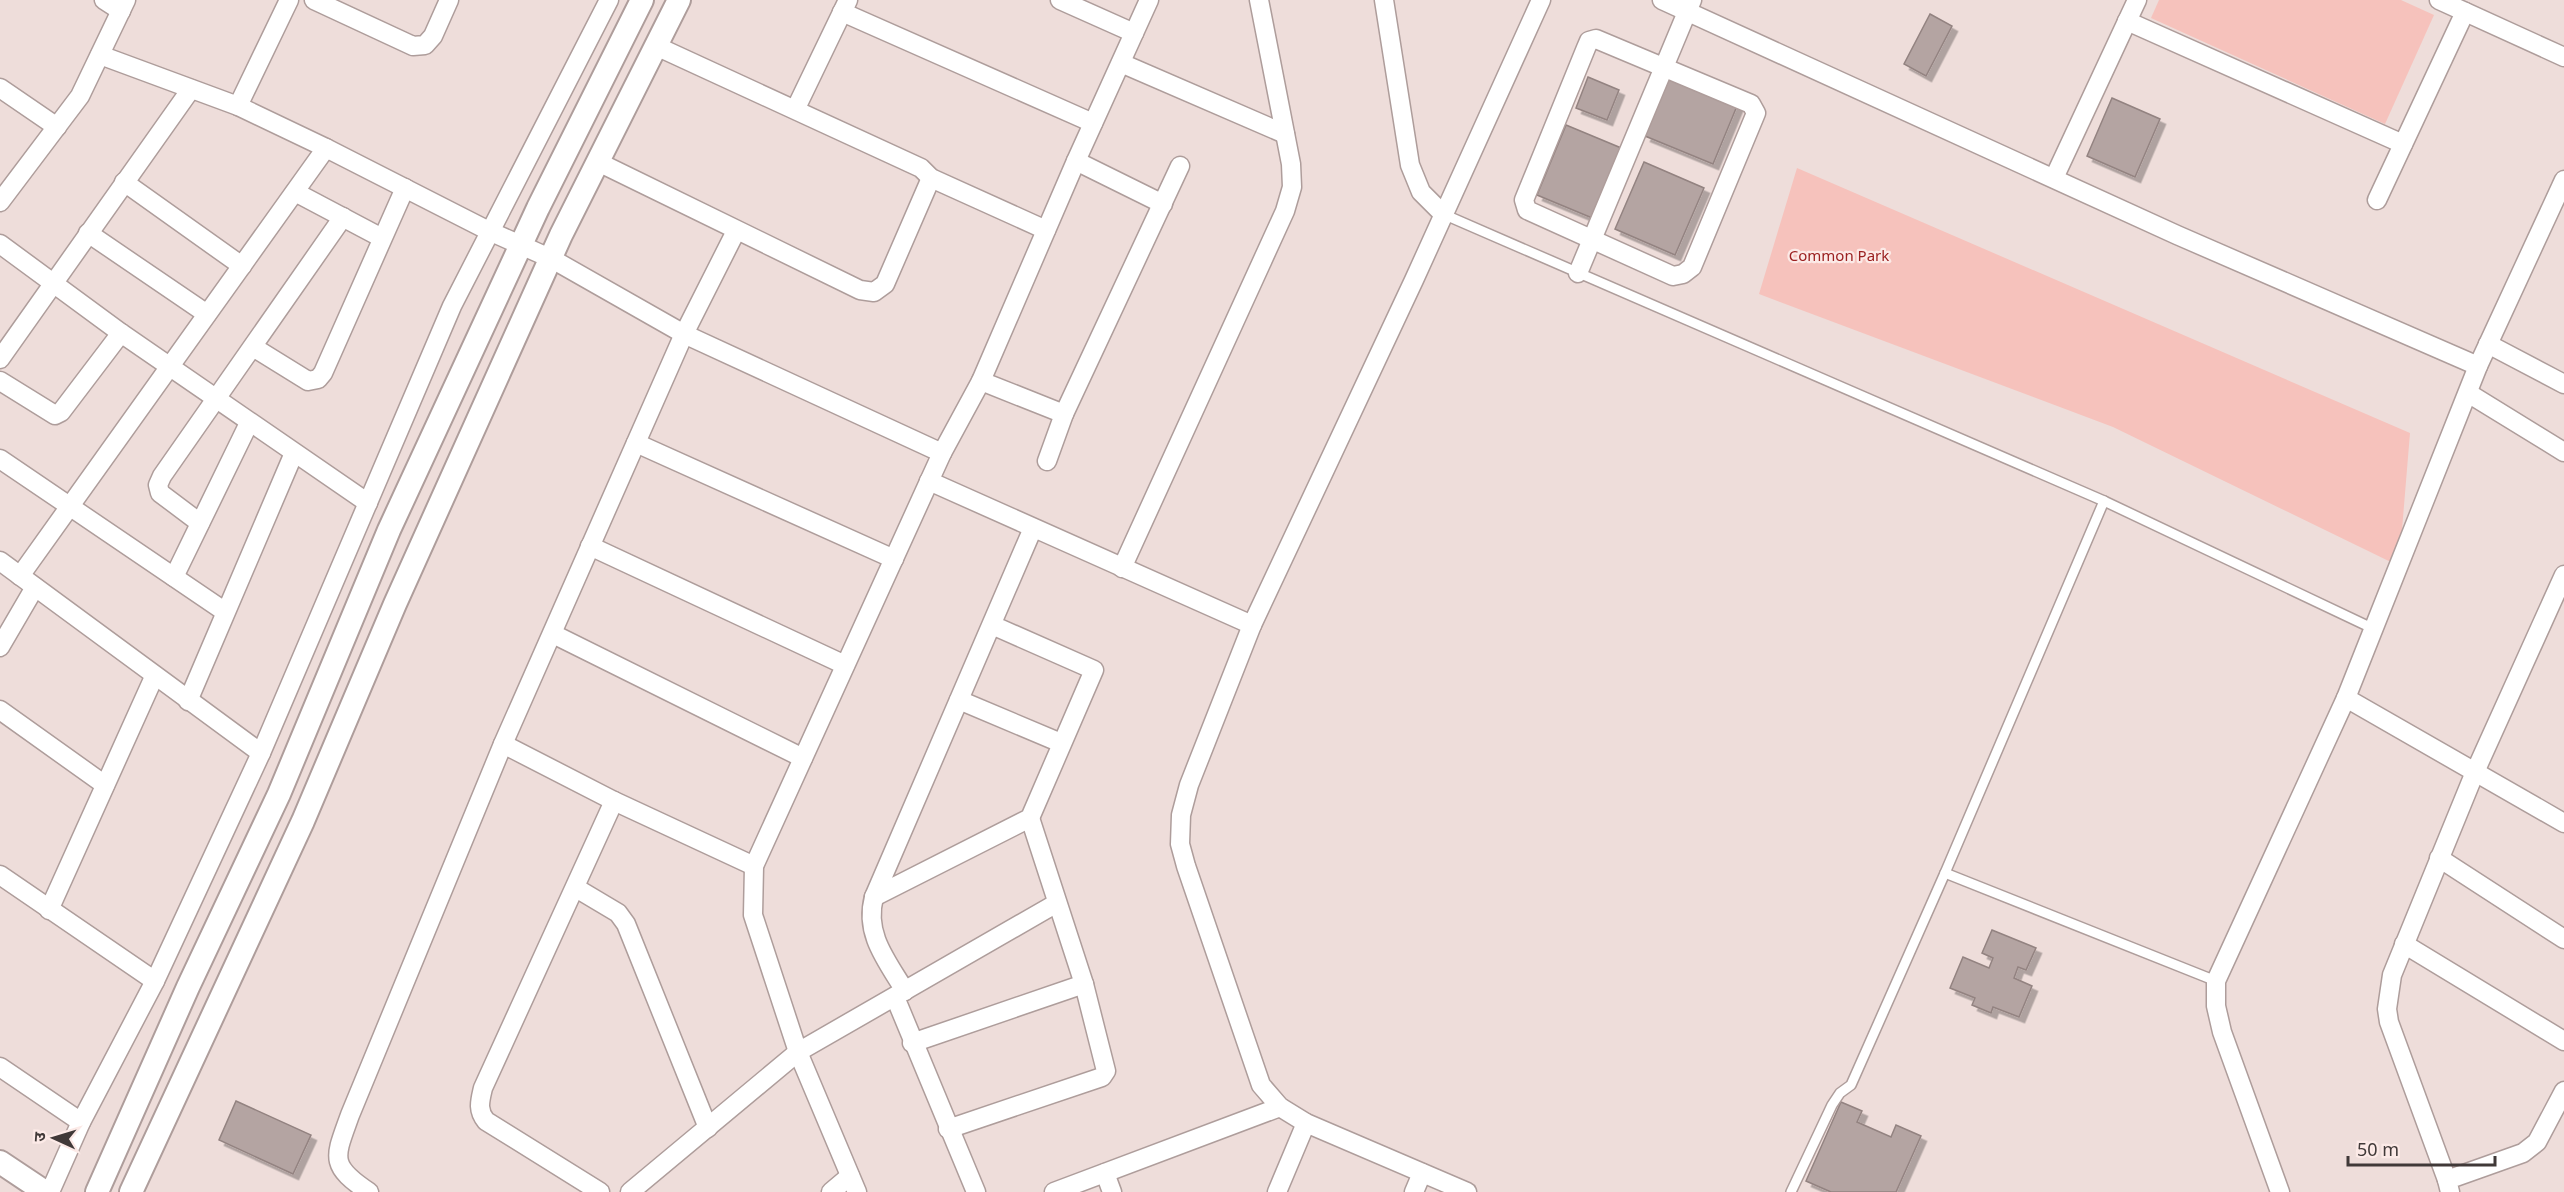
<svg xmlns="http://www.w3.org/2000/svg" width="2564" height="1192" viewBox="0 0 2564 1192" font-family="'Noto Sans','Noto Sans Devanagari',sans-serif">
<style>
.green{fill:#f6c2bc}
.building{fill:#b4a4a2;stroke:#938381;stroke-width:1.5;filter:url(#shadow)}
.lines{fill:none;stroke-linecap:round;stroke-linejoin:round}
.service-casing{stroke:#ae9d9b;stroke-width:12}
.minor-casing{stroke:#ae9d9b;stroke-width:21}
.tertiary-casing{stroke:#ae9d9b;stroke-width:26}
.service{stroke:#fff;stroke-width:9}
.minor{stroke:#fff;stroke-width:18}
.tertiary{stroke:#fff;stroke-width:22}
.labels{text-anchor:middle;stroke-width:4.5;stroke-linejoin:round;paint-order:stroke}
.park-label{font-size:15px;fill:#9b2121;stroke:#fceae7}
</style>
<defs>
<filter id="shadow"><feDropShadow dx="5.5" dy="5.5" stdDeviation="0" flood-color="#0004"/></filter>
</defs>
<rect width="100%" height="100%" fill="#eeddda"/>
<g class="green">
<path d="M2159 0H2401L2434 15 2385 124 2151 18Z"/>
<path d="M1797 168 2410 433 2399 566 2113 427 1759 294Z"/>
</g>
<g class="building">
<path d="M1930 14 1952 26 1926 76 1904 64Z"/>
<path d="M1588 77 1619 90 1607 120 1576 108Z"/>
<path d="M1669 78 1737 106 1713 164 1645 136Z"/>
<path d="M2112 98 2160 119 2135 177 2087 156Z"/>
<path d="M1566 125 1626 150 1597 220 1537 195Z"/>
<path d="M1644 162 1704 188 1675 255 1615 229Z"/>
<path d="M1992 930 2036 948 2026 970 2018 967 2014 978 2032 986 2019 1017 1993 1007 1991 1013 1972 1005 1975 998 1950 988 1963 957 1989 968 1993 958 1982 953Z"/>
<path d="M236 1101 311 1135 293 1174 219 1140Z"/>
<path d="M1841 1102 1862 1111 1857 1122 1891 1137 1896 1125 1921 1136 1896 1192H1831L1806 1181Z"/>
</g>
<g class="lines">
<defs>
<g id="service">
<path d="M1443 214 2104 501"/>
<path d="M2216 981 1945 873 2104 501 2374 629"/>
<path d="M1791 1192 1832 1105 1840 1093 1851 1085 1945 873"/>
</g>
<g id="minor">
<path d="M104 0 121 11"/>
<path d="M314 0 413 46 425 45 433 36 449 0"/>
<path d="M1060 0 1134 33"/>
<path d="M1384 0 1410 165 1421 192 1443 214"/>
<path d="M1662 0 2177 235 2478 366"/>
<path d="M2439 0 2564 57"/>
<path d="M842 12 1093 123"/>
<path d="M2127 21 2403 144"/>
<path d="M1596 39 1751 104 1756 113 1692 267 1683 274 1673 276 1527 210 1524 200 1586 48 1589 41Z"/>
<path d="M656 46 921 168 931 178 1046 230"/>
<path d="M100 55 238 106 326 148 489 231 552 259 684 334 942 453"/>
<path d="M1121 63 1285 134"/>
<path d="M0 88 57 127"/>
<path d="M238 106 289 0"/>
<path d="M796 108 848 0"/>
<path d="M1076 161 1163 204"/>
<path d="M598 162 860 290 874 292 885 284 931 178"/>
<path d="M2054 178 2137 0"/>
<path d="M124 182 242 266"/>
<path d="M295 192 382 238"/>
<path d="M2377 200 2465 12"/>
<path d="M0 202 80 96 126 0"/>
<path d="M88 233 207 314"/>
<path d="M0 244 121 333 368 503"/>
<path d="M1578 273 1692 0"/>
<path d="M2488 344 2564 384"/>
<path d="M253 347 308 381 318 379 323 373 405 188"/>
<path d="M0 359 191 89"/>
<path d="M0 381 55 415 61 412 121 333"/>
<path d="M981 381 1064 414"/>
<path d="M2468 393 2564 452"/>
<path d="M636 443 894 559"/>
<path d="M0 459 224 611"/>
<path d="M1047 461 1064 414 1180 166"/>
<path d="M929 481 1252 625"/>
<path d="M200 523 160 493 158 485 162 476 343 217"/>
<path d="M590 546 845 665"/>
<path d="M0 561 261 753"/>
<path d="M1122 568 1285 211 1292 187 1291 164 1259 0"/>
<path d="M20 576 326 148"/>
<path d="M174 577 249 423"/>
<path d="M992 625 1094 670 1030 818 874 897 1033 528"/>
<path d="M553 634 803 758"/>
<path d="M0 647 35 587"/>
<path d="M2346 698 2564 823"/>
<path d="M959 700 1061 743"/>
<path d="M188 701 294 453"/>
<path d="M0 710 105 785"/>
<path d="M503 744 614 801 754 866"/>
<path d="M2439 858 2564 939"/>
<path d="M0 875 155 981"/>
<path d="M576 888 618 913 626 924 708 1128"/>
<path d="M874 897C864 934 887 961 905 991"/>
<path d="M49 910 154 677"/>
<path d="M2404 944 2564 1041"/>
<path d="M895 997 976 1192"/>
<path d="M912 1043 1084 984"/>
<path d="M0 1067 81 1122"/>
<path d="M948 1129 1102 1077 1106 1071 1084 984 1030 818"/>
<path d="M1105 1173 1112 1192"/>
<path d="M2447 1180 2389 1022 2387 1009 2392 975 2475 772 2564 575"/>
<path d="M50 1192 81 1122 155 981 261 753 452 306 609 0"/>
<path d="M369 1192C328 1165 335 1157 350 1115L503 744 684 334 736 231"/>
<path d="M600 1192 486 1121C477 1110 480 1101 483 1088L614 801"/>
<path d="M630 1192 798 1052 1057 903"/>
<path d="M831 1192 850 1176"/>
<path d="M857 1192 798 1052 753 915 754 866 942 453 981 381 1076 161 1149 0"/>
<path d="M1054 1192 1280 1107"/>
<path d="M1277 1192 1306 1123"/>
<path d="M1414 1192 1422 1173"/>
<path d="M1467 1192 1306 1123 1280 1107 1261 1085 1186 866 1180 844 1181 815 1189 785 1252 625 1414 280 1541 0"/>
<path d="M2280 1192 2222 1032 2216 1006V981L2346 698 2478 366 2564 180"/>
<path d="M2450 1192 2447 1180 2523 1153 2537 1142 2564 1091"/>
</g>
<g id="tertiary">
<path d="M0 1162 45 1192"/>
<path d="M97 1192 188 987 279 794 389 530 538 208 642 0"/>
<path d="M131 1192 303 821 395 604 561 235 679 0"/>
</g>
</defs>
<use href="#service" class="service-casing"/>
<use href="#minor" class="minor-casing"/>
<use href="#tertiary" class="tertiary-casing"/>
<use href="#service" class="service"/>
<use href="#minor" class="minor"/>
<use href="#tertiary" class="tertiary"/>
</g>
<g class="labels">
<g class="park-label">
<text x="1839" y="261">Common Park</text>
</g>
</g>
<g transform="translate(54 1138) rotate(274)" stroke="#fceae7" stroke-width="4.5" paint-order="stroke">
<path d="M0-4.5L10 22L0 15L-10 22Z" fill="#403938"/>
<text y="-9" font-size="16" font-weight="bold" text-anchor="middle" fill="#403938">उ</text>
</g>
<path d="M2348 1156v9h147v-9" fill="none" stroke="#403938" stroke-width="3"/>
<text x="2357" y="1156" font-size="18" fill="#403938" stroke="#fceae7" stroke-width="4.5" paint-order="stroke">50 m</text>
</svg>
